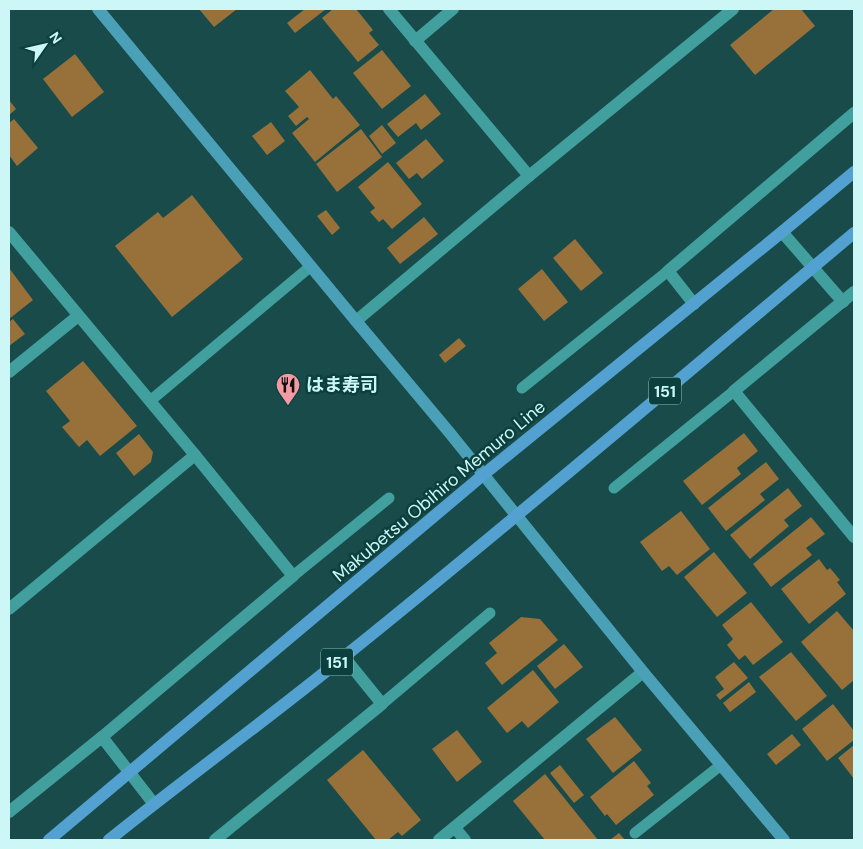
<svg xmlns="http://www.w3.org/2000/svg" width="863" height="849" viewBox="0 0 863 849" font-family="'DM Sans','Noto Sans JP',sans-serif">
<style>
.building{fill:#98713a}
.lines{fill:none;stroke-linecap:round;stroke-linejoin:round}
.lane{stroke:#419f9e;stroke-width:11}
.street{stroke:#419f9e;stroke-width:12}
.secondary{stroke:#4aa0b7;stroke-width:12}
.primary{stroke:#53a1d0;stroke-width:12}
.labels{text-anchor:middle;stroke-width:5;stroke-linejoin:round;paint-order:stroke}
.shield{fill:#0b403f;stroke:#93c0bf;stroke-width:1}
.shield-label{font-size:16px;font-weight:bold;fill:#cdf7f6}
.poi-label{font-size:18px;font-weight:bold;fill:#cdf7f6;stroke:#0b403f;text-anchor:start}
.street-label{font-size:18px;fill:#cdf7f6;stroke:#0b403f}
</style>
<rect width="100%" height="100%" fill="#194b4a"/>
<g class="building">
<path d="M199 9H237L214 27Z"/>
<path d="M305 9H326L295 33 287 23Z"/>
<path d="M333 9H356L373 30 369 33 379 45 358 62 322 18Z"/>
<path d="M774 9H801L815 26 755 75 730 45Z"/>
<path d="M382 50 411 86 382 109 353 73Z"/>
<path d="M75 54 104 92 72 117 43 79Z"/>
<path d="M310 70 333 99 336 96 360 125 315 162 292 133 309 119 307 117 296 126 288 116 299 107 285 91Z"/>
<path d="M425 94 441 114 421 130 416 123 398 137 387 124Z"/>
<path d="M9 100 16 109 9 115Z"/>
<path d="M14 119 38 148 17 166 9 155V123Z"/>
<path d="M271 122 285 141 267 155 252 136Z"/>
<path d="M382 125 396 143 382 154 369 136Z"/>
<path d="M361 129 382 157 337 192 316 164Z"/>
<path d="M426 139 444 161 422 179 417 173 409 179 396 163Z"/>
<path d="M388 162 422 204 392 229 383 219 379 222 370 212 375 208 358 187Z"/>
<path d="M192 195 243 259 172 317 115 246 158 212 163 218Z"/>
<path d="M326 210 340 228 332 235 317 216Z"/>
<path d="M424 217 438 234 400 264 387 248Z"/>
<path d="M575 239 603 273 581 291 553 258Z"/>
<path d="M9 268 33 300 9 319Z"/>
<path d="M542 269 568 302 544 321 518 289Z"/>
<path d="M13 319 25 334 9 346V322Z"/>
<path d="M459 338 466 346 445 363 439 355Z"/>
<path d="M83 361 137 426 100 456 87 440 79 447 62 427 70 421 46 391Z"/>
<path d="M744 433 758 451 737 468 741 474 702 505 683 481Z"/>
<path d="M139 434 153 452 151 462 134 476 116 453Z"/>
<path d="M766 462 779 479 760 494 765 500 726 531 708 508Z"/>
<path d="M788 488 802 506 784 520 789 526 750 559 730 535Z"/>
<path d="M681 511 710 549 677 575 669 566 662 571 640 542Z"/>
<path d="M811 517 825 534 806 548 812 555 771 587 753 564Z"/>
<path d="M714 552 747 593 717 617 684 577Z"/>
<path d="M819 559 827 570 830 568 840 580 837 582 846 594 809 624 781 589Z"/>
<path d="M751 602 783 642 753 665 745 655 739 660 727 645 733 639 722 625Z"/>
<path d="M837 611 854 631V680L842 690 801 642Z"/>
<path d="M521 617 540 619 558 640 502 685 485 663 497 653 489 643Z"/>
<path d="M564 644 583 667 555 689 537 666Z"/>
<path d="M791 652 827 696 796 721 759 677Z"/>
<path d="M734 662 748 678 720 700 716 695 724 689 715 677Z"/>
<path d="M533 670 559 702 528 728 522 721 507 733 487 708Z"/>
<path d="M749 682 756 692 730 712 723 703Z"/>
<path d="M833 704 854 731V740L827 761 802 729Z"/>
<path d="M615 717 642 750 613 773 586 739Z"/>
<path d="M457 730 482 762 457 782 432 749Z"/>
<path d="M792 734 801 745 776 765 767 754Z"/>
<path d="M854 745V779L838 758Z"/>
<path d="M363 750 421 820 402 836 398 832 388 840H376L327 780Z"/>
<path d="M634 761 651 783 647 786 654 795 616 825 607 814 605 816 590 797Z"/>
<path d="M560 765 584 795 574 803 550 773Z"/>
<path d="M545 774 598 840H545L513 801Z"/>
<path d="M619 833 625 840H610Z"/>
</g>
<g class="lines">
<g class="lane">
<path d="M522 388 668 271"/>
<path d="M150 401 311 266"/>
<path d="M614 488 734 391"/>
<path d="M293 576 389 498"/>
<path d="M382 704 490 613"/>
<path d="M635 833 721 765"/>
</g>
<g class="street">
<path d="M389 9 529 176"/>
<path d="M415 41 453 9"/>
<path d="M9 232 195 455 293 576 102 737 154 804"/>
<path d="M782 232 843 302"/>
<path d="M854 292 734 391 854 537"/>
<path d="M694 304 668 271 854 113"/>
<path d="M356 321 529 176 733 9"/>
<path d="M9 372 78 316"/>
<path d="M9 609 195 455"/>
<path d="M9 812 102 737"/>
<path d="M455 828 465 840"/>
<path d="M215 840 382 704 344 657"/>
<path d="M439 840 643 672"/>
</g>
<path class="secondary" d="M98 9 356 321 449 432 643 672 784 840"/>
<g class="primary">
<path d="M49 840 483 475 782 232 854 172"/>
<path d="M109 840C187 777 268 719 345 656 517 518 685 374 854 233"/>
</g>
</g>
<defs>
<symbol id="restaurant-pin" viewBox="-11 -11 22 30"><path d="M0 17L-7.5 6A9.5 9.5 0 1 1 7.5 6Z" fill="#f49aa3" stroke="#0b403f"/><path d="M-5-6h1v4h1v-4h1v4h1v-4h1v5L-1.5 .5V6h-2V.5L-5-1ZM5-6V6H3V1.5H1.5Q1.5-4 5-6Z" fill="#111"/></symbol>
</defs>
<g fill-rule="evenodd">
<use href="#restaurant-pin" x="274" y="371" width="28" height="38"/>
</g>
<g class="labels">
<g class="shield">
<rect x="649" y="377.5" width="32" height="27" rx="4"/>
<rect x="321" y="648.5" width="32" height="27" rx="4"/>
</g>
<g class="shield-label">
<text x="665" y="397">151</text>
<text x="337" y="668">151</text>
</g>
<g class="poi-label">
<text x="306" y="391">はま寿司</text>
</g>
<g class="street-label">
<text transform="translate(439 491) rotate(-40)" y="6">Makubetsu Obihiro Memuro Line</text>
</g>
</g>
<rect width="863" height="849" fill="none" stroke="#cdf7f6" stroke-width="20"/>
<g transform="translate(45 45) rotate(56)" stroke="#0b403f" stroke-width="4" paint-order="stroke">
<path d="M0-4L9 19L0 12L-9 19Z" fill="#cdf7f6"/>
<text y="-8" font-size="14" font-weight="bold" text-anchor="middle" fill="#cdf7f6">N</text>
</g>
</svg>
